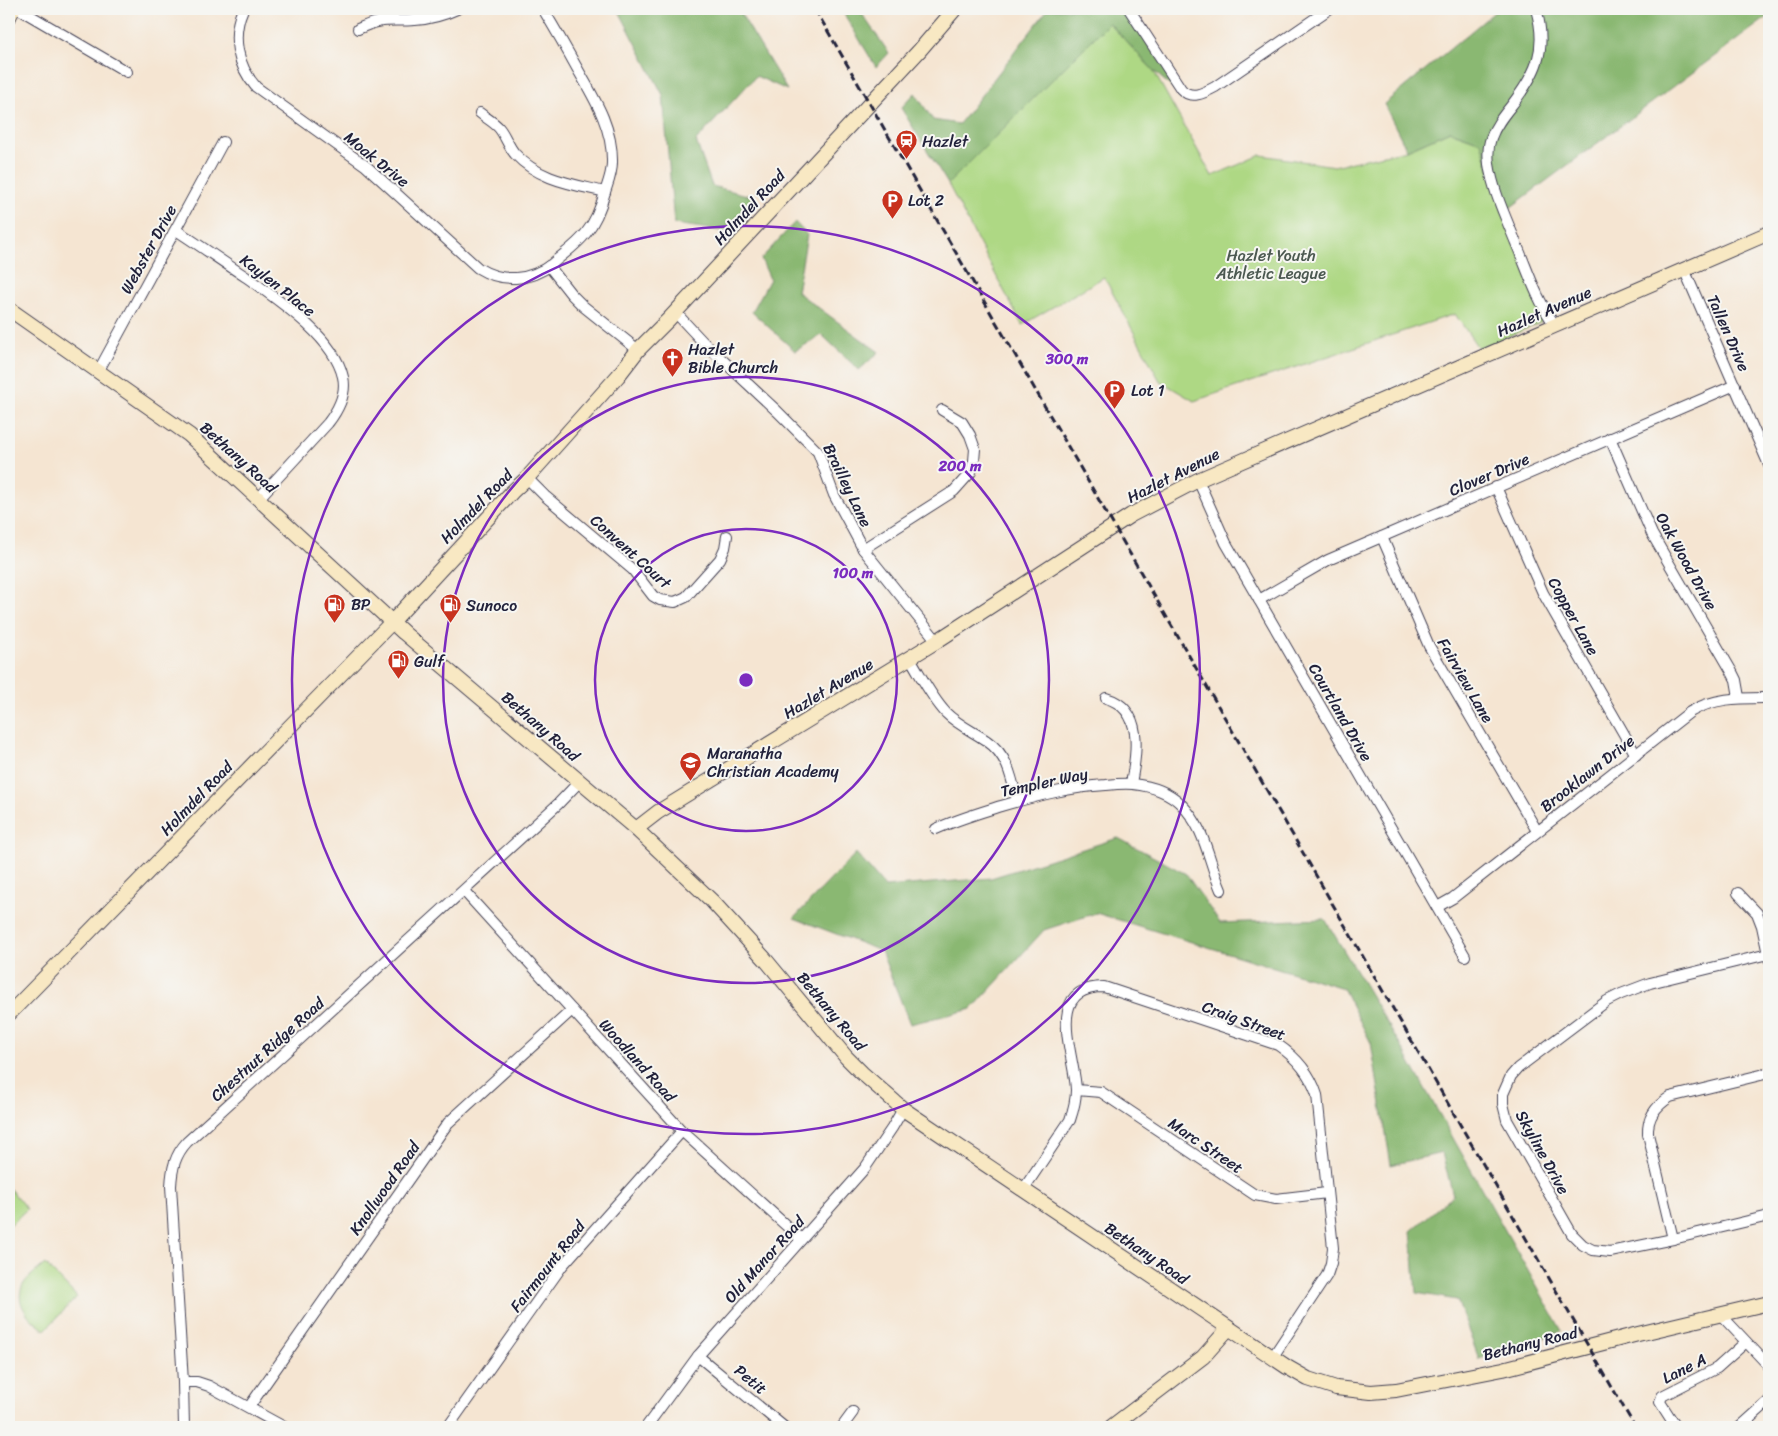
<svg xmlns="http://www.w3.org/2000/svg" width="1778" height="1436" viewBox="0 0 1778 1436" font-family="Sriracha,sans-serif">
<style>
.green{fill:#aed884;stroke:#687d60}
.forest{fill:#8ab872;stroke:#566d56}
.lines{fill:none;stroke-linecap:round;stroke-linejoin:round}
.street-casing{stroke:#423f52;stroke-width:12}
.secondary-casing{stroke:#423f52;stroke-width:16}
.street{stroke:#fff;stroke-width:10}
.secondary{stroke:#f8e8c3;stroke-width:14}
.rail{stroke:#22223b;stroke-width:3;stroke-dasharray:8 4;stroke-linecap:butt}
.ring{fill:none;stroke:#7b2cbf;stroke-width:2.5}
.labels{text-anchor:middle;stroke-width:4;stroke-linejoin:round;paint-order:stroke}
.poi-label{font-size:16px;fill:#22223b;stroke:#f6f6f2;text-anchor:start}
.street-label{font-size:16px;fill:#22223b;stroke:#f6f6f2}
.park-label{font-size:16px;fill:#4c5951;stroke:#f6f6f2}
.centre{fill:#7b2cbf;stroke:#f6f6f2;stroke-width:2.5}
.ring-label{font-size:15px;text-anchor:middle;font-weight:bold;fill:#7b2cbf;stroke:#f6f6f2;stroke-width:4;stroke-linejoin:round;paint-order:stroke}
</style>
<rect width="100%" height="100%" fill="#f6f6f2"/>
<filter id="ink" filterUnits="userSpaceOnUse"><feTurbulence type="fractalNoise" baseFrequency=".02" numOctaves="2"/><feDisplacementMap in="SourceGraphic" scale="10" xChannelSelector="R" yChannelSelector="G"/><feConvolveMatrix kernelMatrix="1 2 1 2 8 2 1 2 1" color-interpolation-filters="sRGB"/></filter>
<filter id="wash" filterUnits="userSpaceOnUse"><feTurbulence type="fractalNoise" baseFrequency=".0096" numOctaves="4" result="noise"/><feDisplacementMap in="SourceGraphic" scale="20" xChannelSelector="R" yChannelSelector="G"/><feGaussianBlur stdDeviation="1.12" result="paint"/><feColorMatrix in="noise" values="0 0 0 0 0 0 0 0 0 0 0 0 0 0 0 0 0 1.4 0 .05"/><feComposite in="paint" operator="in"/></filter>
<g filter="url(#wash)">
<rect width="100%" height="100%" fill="#f5e5d2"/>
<g class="green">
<path d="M1109 23 1153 70 1212 176 1261 155 1334 166 1407 150 1450 131 1481 142 1503 213 1535 289 1542 322 1479 349 1455 314 1194 401 1160 381 1104 277 1022 325 948 184Z"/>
<path d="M9 1188 27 1209 9 1226Z"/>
<path d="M45 1264 77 1297 45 1330C31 1320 15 1306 22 1287 25 1279 38 1270 45 1264Z"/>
</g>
<g class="forest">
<path d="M618 9H738L787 90 756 76 696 141 712 186 755 197 724 231 674 224 663 95Z"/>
<path d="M841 9H868L862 14 889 53 876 67Z"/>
<path d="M1048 9H1129L1184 99 1153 70 1109 23 948 184 901 108 915 93 933 120 959 124Z"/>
<path d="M1498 9H1769V16L1503 213 1481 142 1450 131 1407 150 1384 104Z"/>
<path d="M795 222 807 235 797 292 879 352 859 370 822 335 795 351 752 312 770 279 761 259Z"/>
<path d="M1118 838 1186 874 1220 923 1325 919 1401 1046 1562 1331 1479 1359 1457 1300 1416 1293 1411 1231 1453 1195 1442 1153 1391 1165 1371 1043 1343 988 1096 913 1044 930 972 1009 910 1024 881 951 794 918 856 853 885 887 991 878Z"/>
</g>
</g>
<g filter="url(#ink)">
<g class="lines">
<defs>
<g id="street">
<path d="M19 9 127 72"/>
<path d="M243 9C231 36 237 65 256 87L366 166 478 268C502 283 530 281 552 264 563 254 577 245 586 233 596 221 601 207 605 192 608 183 612 173 612 163 613 127 594 98 577 68 566 48 555 29 543 9"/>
<path d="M1129 9 1181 89C1191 100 1204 93 1215 87L1329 9"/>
<path d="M1536 9C1548 50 1536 74 1511 106 1503 116 1495 126 1491 138 1488 146 1488 156 1489 164 1493 191 1506 218 1516 243 1528 271 1537 301 1555 325"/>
<path d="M358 29C383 17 390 22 415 20 430 19 444 15 457 9"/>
<path d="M480 113C486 118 494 122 499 128 505 135 508 146 515 154 539 180 572 184 605 192"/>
<path d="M176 230C199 245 222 261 246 277 278 300 334 337 343 377 347 394 338 410 328 423L259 498"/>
<path d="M549 266 571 294 583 306 638 350"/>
<path d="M1684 269 1769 465"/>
<path d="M675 312 703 342 777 411 818 452 834 495 863 549 937 641"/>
<path d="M99 370 223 142"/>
<path d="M1610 438 1652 534 1732 672 1736 680 1739 697"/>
<path d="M527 478 545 496 633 570 653 596 660 600 675 602 686 597 720 559 725 548 727 536"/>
<path d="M1198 480 1226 543 1465 956"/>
<path d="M1496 487 1543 593 1636 755"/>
<path d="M1382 537 1429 646 1537 831"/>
<path d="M863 549 954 491 971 472 974 461 975 449 970 435 962 422 942 410"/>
<path d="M1259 600 1328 560 1735 385"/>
<path d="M910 658C921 676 931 697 946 713 958 725 974 732 987 741 1008 755 1012 779 1017 801"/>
<path d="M1106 698C1144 709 1137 753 1131 783"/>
<path d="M936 829C958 819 979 813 1001 806 1036 796 1070 787 1106 785 1115 784 1124 783 1133 784 1151 786 1168 791 1181 804 1206 829 1208 860 1221 890"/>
<path d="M464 891 682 1131 801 1239"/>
<path d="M1738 893 1757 913 1762 926 1769 959"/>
<path d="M1437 907 1453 898 1690 712C1715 697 1741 698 1769 698"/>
<path d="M1768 954 1650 983 1621 994 1607 1001 1518 1068 1511 1076 1503 1094V1104L1507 1120 1572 1234 1583 1245 1593 1250 1610 1252 1673 1239 1769 1216"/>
<path d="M1076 1090 1101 1092 1255 1195 1276 1199 1327 1193"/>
<path d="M1023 1190 1070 1120C1073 1111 1076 1101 1076 1090 1075 1055 1043 987 1104 987L1278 1045C1297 1058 1310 1073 1317 1095L1333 1248 1331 1263 1327 1275 1272 1358"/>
<path d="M1673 1239 1648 1134C1647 1117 1656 1106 1670 1097L1769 1073"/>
<path d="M1721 1315 1769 1366"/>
<path d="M698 1356 784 1427"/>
<path d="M183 1382H197L209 1386 284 1427"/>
<path d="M249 1407 448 1123 572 1010"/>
<path d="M184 1427 183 1382 171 1186C172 1168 175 1155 187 1142L558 804 579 782"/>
<path d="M448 1427 562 1266 682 1131"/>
<path d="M646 1427 698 1356 865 1168 892 1128 903 1109"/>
<path d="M842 1427 853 1412"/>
<path d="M1676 1427 1660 1402 1662 1396 1717 1368 1746 1342"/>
<path d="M1740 1427 1769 1401"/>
</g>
<g id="secondary">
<path d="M9 17 13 9"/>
<path d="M9 309 189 435 404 633 636 829 712 901 765 959 846 1057 862 1073 903 1109 1287 1367 1308 1379 1336 1388 1371 1392 1396 1390 1503 1369 1638 1334 1769 1303"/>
<path d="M636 829 658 812 937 641 1131 515 1198 480 1769 233"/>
<path d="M9 1014 392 622 512 492 527 478 618 376 638 350 669 319 919 51 955 9"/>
<path d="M1111 1427 1203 1357 1228 1329"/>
</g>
</defs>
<use href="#street" class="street-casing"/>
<use href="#secondary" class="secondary-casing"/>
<use href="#street" class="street"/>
<use href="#secondary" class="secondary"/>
<path class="rail" d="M815 9 1635 1427"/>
</g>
</g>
<g class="ring">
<circle cx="746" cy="680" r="151"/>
<circle cx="746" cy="680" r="303"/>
<circle cx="746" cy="680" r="454"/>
</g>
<defs>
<symbol id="station-pin" viewBox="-11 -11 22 30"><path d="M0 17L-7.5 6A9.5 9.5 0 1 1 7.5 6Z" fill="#c8321e" stroke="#f6f6f2"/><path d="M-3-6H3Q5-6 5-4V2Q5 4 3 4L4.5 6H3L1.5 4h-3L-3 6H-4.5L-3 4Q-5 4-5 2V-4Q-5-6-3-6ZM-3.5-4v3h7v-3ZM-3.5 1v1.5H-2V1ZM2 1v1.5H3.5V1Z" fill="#fff"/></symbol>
<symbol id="parking-pin" viewBox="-11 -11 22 30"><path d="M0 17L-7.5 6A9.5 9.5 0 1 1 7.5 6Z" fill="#c8321e" stroke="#f6f6f2"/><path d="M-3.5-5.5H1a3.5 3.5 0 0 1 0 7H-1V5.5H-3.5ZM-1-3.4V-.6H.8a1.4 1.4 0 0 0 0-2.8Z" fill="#fff"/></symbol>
<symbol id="church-pin" viewBox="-11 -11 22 30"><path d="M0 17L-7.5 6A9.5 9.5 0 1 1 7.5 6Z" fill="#c8321e" stroke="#f6f6f2"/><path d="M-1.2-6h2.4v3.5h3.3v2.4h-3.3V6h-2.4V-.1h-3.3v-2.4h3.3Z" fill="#fff"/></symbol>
<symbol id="fuel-pin" viewBox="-11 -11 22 30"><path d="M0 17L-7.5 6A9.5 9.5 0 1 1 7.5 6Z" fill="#c8321e" stroke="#f6f6f2"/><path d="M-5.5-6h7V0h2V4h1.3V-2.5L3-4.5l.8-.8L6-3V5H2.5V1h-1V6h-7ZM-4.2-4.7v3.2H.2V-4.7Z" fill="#fff"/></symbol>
<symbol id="school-pin" viewBox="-11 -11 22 30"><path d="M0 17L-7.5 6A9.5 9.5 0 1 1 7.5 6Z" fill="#c8321e" stroke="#f6f6f2"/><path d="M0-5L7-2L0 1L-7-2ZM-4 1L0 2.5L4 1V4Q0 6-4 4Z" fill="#fff"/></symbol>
</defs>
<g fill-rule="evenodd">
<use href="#station-pin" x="894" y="128" width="25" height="34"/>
<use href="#parking-pin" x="880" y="188" width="25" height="34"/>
<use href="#church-pin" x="660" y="346" width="25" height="34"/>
<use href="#parking-pin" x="1102" y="378" width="25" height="34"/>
<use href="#fuel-pin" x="322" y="592" width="25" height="34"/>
<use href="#fuel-pin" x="438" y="592" width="25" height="34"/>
<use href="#fuel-pin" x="386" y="648" width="25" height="34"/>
<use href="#school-pin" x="678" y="750" width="25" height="34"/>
</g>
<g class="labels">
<g class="poi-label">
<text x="922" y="147">Hazlet</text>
<text x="908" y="206">Lot 2</text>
<text x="688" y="355">Hazlet<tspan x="688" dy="18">Bible Church</tspan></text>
<text x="1131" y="396">Lot 1</text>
<text x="351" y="610">BP</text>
<text x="466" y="611">Sunoco</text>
<text x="414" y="667">Gulf</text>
<text x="707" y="759">Maranatha<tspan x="707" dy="18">Christian Academy</tspan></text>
</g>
<g class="street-label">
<text transform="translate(377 159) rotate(39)" y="6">Moak Drive</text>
<text transform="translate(749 207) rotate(-47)" y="6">Holmdel Road</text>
<text transform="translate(148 249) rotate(-61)" y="6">Webster Drive</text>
<text transform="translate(278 285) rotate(38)" y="6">Kaylen Place</text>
<text transform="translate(1544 311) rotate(-24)" y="6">Hazlet Avenue</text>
<text transform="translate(1729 333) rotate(66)" y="6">Tallen Drive</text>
<text transform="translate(239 457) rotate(42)" y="6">Bethany Road</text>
<text transform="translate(1489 474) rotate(-23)" y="6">Clover Drive</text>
<text transform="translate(1173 475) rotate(-27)" y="6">Hazlet Avenue</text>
<text transform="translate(848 485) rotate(64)" y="6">Brailley Lane</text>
<text transform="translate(476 506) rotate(-46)" y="6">Holmdel Road</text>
<text transform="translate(631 551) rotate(42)" y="6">Convent Court</text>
<text transform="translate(1687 561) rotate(61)" y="6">Oak Wood Drive</text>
<text transform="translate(1574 616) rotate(61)" y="6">Copper Lane</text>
<text transform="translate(1466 680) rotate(60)" y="6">Fairview Lane</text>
<text transform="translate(828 688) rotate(-31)" y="6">Hazlet Avenue</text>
<text transform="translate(1341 712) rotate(60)" y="6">Courtland Drive</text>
<text transform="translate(541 726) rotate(41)" y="6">Bethany Road</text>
<text transform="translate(1587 773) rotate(-38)" y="6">Brooklawn Drive</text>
<text transform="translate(1044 782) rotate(-12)" y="6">Templer Way</text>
<text transform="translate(196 798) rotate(-46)" y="6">Holmdel Road</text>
<text transform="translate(832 1011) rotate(50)" y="6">Bethany Road</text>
<text transform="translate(1244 1020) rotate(20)" y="6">Craig Street</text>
<text transform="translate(267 1049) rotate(-42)" y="6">Chestnut Ridge Road</text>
<text transform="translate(638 1060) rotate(48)" y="6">Woodland Road</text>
<text transform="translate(1206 1145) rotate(34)" y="6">Marc Street</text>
<text transform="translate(1543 1152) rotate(61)" y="6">Skyline Drive</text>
<text transform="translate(384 1188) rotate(-55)" y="6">Knollwood Road</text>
<text transform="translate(1147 1253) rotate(34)" y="6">Bethany Road</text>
<text transform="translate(764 1259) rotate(-48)" y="6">Old Manor Road</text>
<text transform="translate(547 1266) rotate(-52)" y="6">Fairmount Road</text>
<text transform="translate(1530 1343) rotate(-14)" y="6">Bethany Road</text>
<text transform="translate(1684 1368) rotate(-27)" y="6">Lane A</text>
<text transform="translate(751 1379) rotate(40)" y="6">Petit</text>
</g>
<g class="park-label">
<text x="1271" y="261">Hazlet Youth<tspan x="1271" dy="18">Athletic League</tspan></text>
</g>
</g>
<circle cx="746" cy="680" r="8" class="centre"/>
<g class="ring-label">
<text x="1067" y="364">300 m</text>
<text x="960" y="471">200 m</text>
<text x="853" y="578">100 m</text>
</g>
<rect width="1778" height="1436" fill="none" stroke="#f6f6f2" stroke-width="30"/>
</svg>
